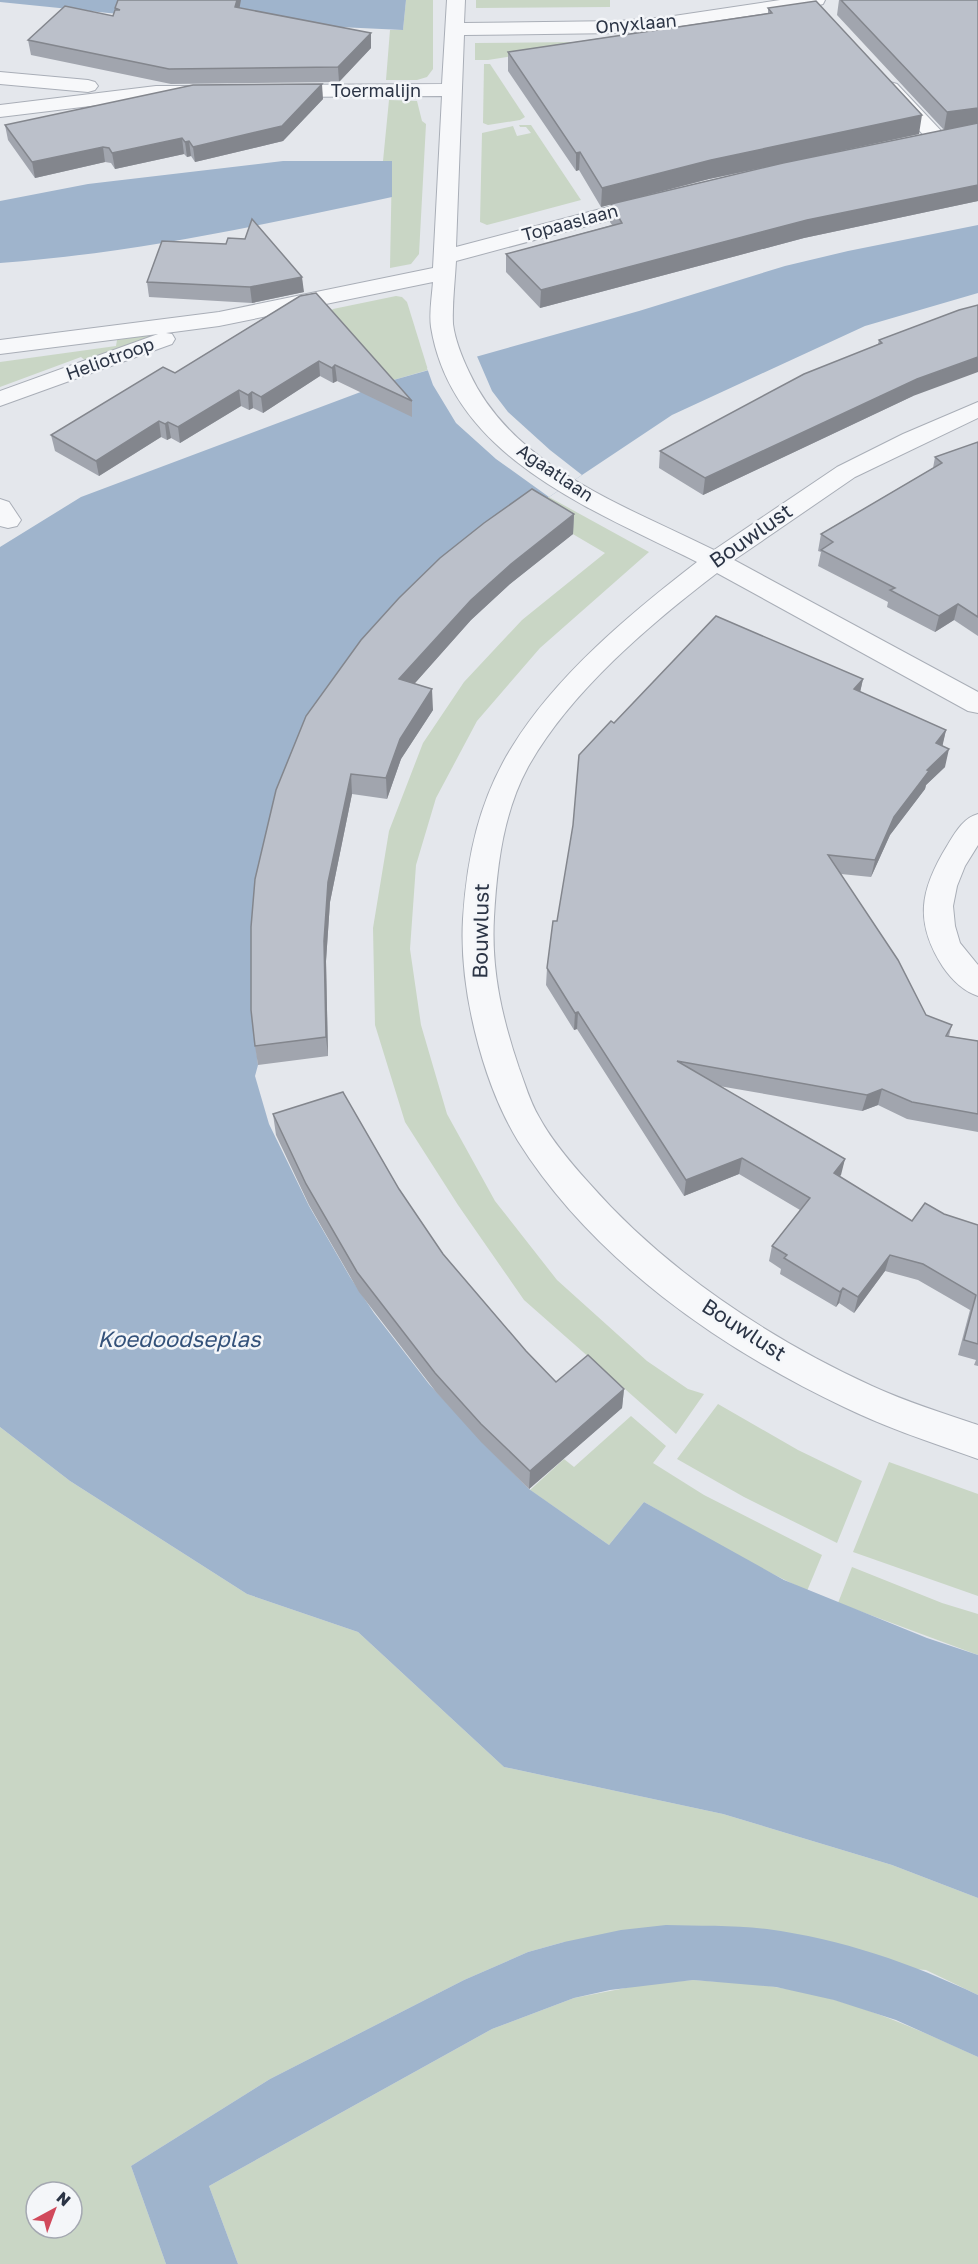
<svg xmlns="http://www.w3.org/2000/svg" width="978" height="2264" viewBox="0 0 978 2264" font-family="'Golos Text',sans-serif">
<style>
.green{fill:#c9d6c5;fill-rule:evenodd}
.water{fill:#9fb4cc}
.pier{fill:#e4e7ec}
.lines{fill:none;stroke-linecap:round;stroke-linejoin:round}
.street-casing{stroke:#a9aeb7;stroke-width:2}
.street{fill:#f7f8fa;fill-rule:evenodd}
.wall{fill:#a1a5ae}
.shaded-wall{fill:#83868d}
.building{fill:#bbc0ca;stroke:#83868d;stroke-width:1.5}
.labels{text-anchor:middle;stroke-width:5;stroke-linejoin:round;paint-order:stroke}
.far-street-label{font-size:18px;fill:#2b3445;stroke:#f4f6f9}
.street-label{font-size:21px;fill:#2b3445;stroke:#f4f6f9}
.water-label{font-size:22px;font-style:italic;fill:#34527a;stroke:#f4f6f9}
</style>
<rect width="100%" height="100%" fill="#e4e7ec"/>
<g class="green">
<path d="M406 0H433V69L427 77 417 80H386L390 30H403Z"/>
<path d="M476 0H610V7L476 8Z"/>
<path d="M577 42 579 46 488 60H475V43Z"/>
<path d="M484 64H490L525 117 520 120 488 125 483 123Z"/>
<path d="M389 100 417 101 422 121 426 124 419 254 411 264 390 268 392 162 383 161Z"/>
<path d="M519 125H531L581 200 487 225 480 222 482 133 513 126 517 136 531 133 526 127H520Z"/>
<path d="M396 296 402 297 407 302 428 370 390 381 327 314 333 309Z"/>
<path d="M153 334 152 338 87 362 81 357 0 387V362L116 346 117 340Z"/>
<path d="M549 497 649 552 540 648 477 721 436 798 416 865 410 949 421 1025 447 1114 495 1201 557 1280 647 1361 688 1389 704 1394 676 1434 524 1300 458 1205 405 1122 375 1025 373 928 389 831 423 743 464 682 522 620 605 553 532 510Z"/>
<path d="M718 1404 798 1450 862 1481 837 1543 744 1497 677 1459Z"/>
<path d="M631 1416 666 1446 653 1463 704 1495 822 1555 807 1591 749 1562 644 1502 609 1545 530 1490 564 1459 574 1467Z"/>
<path d="M0 1427 70 1481 247 1594 358 1632 504 1767 723 1814 892 1865 978 1898V1995L926 1970 564 1942 528 1952 464 1980 270 2079 131 2166 166 2264H0ZM36 2192H72V2228H36Z"/>
<path d="M889 1462 978 1494V1596L853 1552Z"/>
<path d="M852 1567 942 1603 978 1614V1655L838 1603Z"/>
<path d="M693 1980C720 1982 748 1983 775 1987 847 1997 913 2027 978 2057V2264H238L209 2186 492 2029 574 1998 646 1984Z"/>
</g>
<g class="water">
<path d="M0 0H406L403 30 168 19 0 2Z"/>
<path d="M283 161H392V197C263 225 133 253 0 263V201L88 184Z"/>
<path d="M978 225V293L865 326 672 415 549 497 484 543 441 579 254 1029 258 1065 255 1076 269 1124 309 1206 350 1277 374 1313 429 1384 493 1453 529 1489 609 1545 644 1502 784 1580 927 1638 978 1655V1898L892 1865 723 1814 504 1767 358 1632 247 1594 70 1481 0 1427V547L81 497 390 381 639 311 785 266 848 251Z"/>
<path d="M666 1925C699 1926 734 1925 767 1929 841 1939 911 1963 978 1995V2057L896 2020 834 2000 776 1987 693 1980 610 1990 574 1998 492 2029 209 2186 238 2264H166L131 2166 270 2079 464 1980 528 1952 564 1942 621 1930Z"/>
</g>
<path class="pier" d="M476 354 492 391 508 412 550 450 582 475 549 497 496 459 456 423 433 385 427 368Z"/>
<g class="lines">
<defs>
<g id="street">
<path d="M447 0H465L464 23 619 21 667 17 780 0H825L823 4 816 6 667 29 619 33 464 35 456 247 654 195 662 196 665 201 662 206 456 261C455 281 452 304 453 324 455 340 462 357 469 372 513 468 626 506 714 550L837 467 903 434 978 402V418L855 477 734 560 978 692V713L968 711 717 573C649 625 570 692 528 767 503 813 497 866 494 917 491 970 502 1018 519 1068 525 1084 530 1102 539 1117 552 1141 571 1163 589 1183 665 1270 768 1338 872 1386 907 1402 942 1413 978 1425V1459C933 1443 887 1428 844 1407 719 1348 592 1259 518 1141 482 1082 459 988 463 919 467 857 479 800 512 747 556 675 631 613 697 562 594 510 452 458 431 327 429 313 432 296 433 282L219 326 166 333 172 334 175 339 172 344 0 406V391L158 334 0 354V340L219 312 433 268 442 96 277 97 270 95 267 91 270 87 277 85 442 84Z"/>
<path d="M0 72 88 80 95 82 98 86 95 90 88 92 0 84Z"/>
<path d="M890 82 897 84 945 135 948 139 945 143H931L883 92 880 88 883 84Z"/>
<path d="M156 86H204L211 88 214 92 211 96 204 98H156L0 117V105Z"/>
<path d="M0 499 9 502 21 520 17 526 8 528 0 526Z"/>
<path d="M978 814V845L965 866 957 886 953 906 955 926 960 943 978 965V996C963 991 952 980 943 967 914 922 920 890 947 846 955 833 963 818 978 814Z"/>
</g>
</defs>
<use href="#street" class="street-casing"/>
<use href="#street" class="street"/>
</g>
<g class="wall">
<path d="M839 0H978V201L804 238 540 308 506 272V254L612 225 610 222 611 204 780 164 709 179 601 207 579 170 576 171 508 71V52L768 13V8L919 134 788 162 958 128 944 130 837 15Z"/>
<path d="M115 8H240L371 33V48L339 82 171 84 31 55 28 40 113 16 116 10Z"/>
<path d="M323 99 283 141 195 162 191 156 187 157 184 154 115 169 111 163 105 162 35 178 8 140 5 125Z"/>
<path d="M162 241 304 292 252 303 149 297 147 282Z"/>
<path d="M300 296 412 401V417L337 381 333 383 320 376 263 413 253 408 249 410 241 406 180 443 171 438 167 440 161 437 99 476 55 451 51 435 175 373Z"/>
<path d="M959 310 913 396 703 495 659 468 660 451 878 344 879 340Z"/>
<path d="M978 442V636L954 620 935 632 887 607 888 602 818 566 821 552 818 551 821 534 933 468 935 457Z"/>
<path d="M574 514 573 534 510 584 471 620 414 684 433 710 401 759 387 799 352 794 330 902 326 961 328 1056 258 1065 255 1046 276 790Z"/>
<path d="M863 679 860 692 946 730 942 746 945 767 926 785 925 789 890 835 871 877 841 874 926 1015 952 1025 949 1036 978 1041V1132L907 1119 878 1105 862 1111 719 1086 845 1159 839 1177 912 1221 944 1214 978 1225V1366L974 1365 976 1360 958 1355 970 1310 918 1280 885 1271 854 1313 839 1303 836 1307 780 1274 781 1269 769 1261 772 1246 800 1210 739 1174 684 1196 577 1029 574 1030 546 985 547 968 557 921Z"/>
<path d="M273 1114 399 1189 443 1254 526 1351 556 1382 624 1389 622 1408 529 1489 481 1442 436 1392 359 1292 309 1205 276 1135Z"/>
</g>
<g class="shaded-wall">
<path d="M237 0H241L237 21 235 7Z"/>
<path d="M371 33V48L339 82 338 67Z"/>
<path d="M322 84 323 99 283 141 195 162 193 147Z"/>
<path d="M978 108V124L944 130 947 112Z"/>
<path d="M922 115 919 134 709 179 601 207 602 188 711 160Z"/>
<path d="M182 138 184 154 115 169 112 153Z"/>
<path d="M189 141 191 156 187 157 185 142Z"/>
<path d="M103 147 105 162 35 178 32 162Z"/>
<path d="M580 152 579 170 576 171V153Z"/>
<path d="M978 185V201L804 238 540 308 541 290 807 220Z"/>
<path d="M302 277 304 292 252 303 250 287Z"/>
<path d="M978 357V372L913 396 703 495 705 478 917 379Z"/>
<path d="M319 361 320 376 263 413 261 397Z"/>
<path d="M335 365 337 381 333 383 332 368Z"/>
<path d="M239 390 241 406 180 443 178 427Z"/>
<path d="M252 392 253 408 249 410 248 395Z"/>
<path d="M159 421 161 437 99 476 96 461Z"/>
<path d="M168 422 171 438 167 440 165 424Z"/>
<path d="M574 514 573 534 510 584 471 620 400 700 399 679 471 600 511 564Z"/>
<path d="M958 604 954 620 935 632 939 616Z"/>
<path d="M863 679 859 697 854 689Z"/>
<path d="M432 689 433 710 401 759 387 799 386 778 400 739Z"/>
<path d="M946 730 942 748 936 743Z"/>
<path d="M949 749 945 767 926 785 925 789 890 835 871 877 875 860 894 817 927 770Z"/>
<path d="M351 774 352 794 330 902 326 961 328 1056 326 1037 324 941 328 882Z"/>
<path d="M578 1012 577 1029 574 1030 575 1013Z"/>
<path d="M882 1089 878 1105 862 1111 867 1095Z"/>
<path d="M742 1158 739 1174 684 1196 686 1180Z"/>
<path d="M845 1159 841 1175 829 1189 834 1173Z"/>
<path d="M890 1255 885 1271 854 1313 858 1297Z"/>
<path d="M843 1288 839 1303 836 1307 840 1292Z"/>
<path d="M624 1389 622 1408 529 1489 530 1471Z"/>
</g>
<g class="building">
<path d="M118 0H237L235 7 371 33 338 67 169 69 28 40 65 6 113 16 115 10H120L115 8Z"/>
<path d="M841 0H978V108L947 112Z"/>
<path d="M816 1 922 115 711 160 602 188 580 152 576 153 508 52 772 13 768 8Z"/>
<path d="M322 84 282 126 193 147 189 141 185 142 182 138 112 153 109 148 103 147 32 162 5 125 193 85Z"/>
<path d="M978 123V185L807 220 541 290 506 254 622 223 611 204 783 163Z"/>
<path d="M252 219 302 277 250 287 147 282 162 241 226 244 228 238 245 239Z"/>
<path d="M316 293 412 401 335 365 332 368 319 361 261 397 252 392 248 395 239 390 178 427 168 422 165 424 159 421 96 461 51 435 163 367 175 373 300 296Z"/>
<path d="M978 305V357L917 379 705 478 660 451 804 374 882 343 879 340 959 310Z"/>
<path d="M978 442V617L958 604 939 616 890 590 895 588 821 550 833 542 821 534 942 463 935 457Z"/>
<path d="M532 489 574 514 511 564 471 600 399 679 432 689 400 739 386 778 351 774 328 882 324 941 326 1037 255 1046 251 1010V927L255 879 276 790 306 716 361 640 399 598 440 558 484 523Z"/>
<path d="M716 616 863 679 854 689 946 730 936 743 949 749 927 770 929 771 894 817 875 860 828 855 898 960 926 1015 952 1025 946 1036 978 1041V1114L912 1102 882 1089 867 1095 677 1061 845 1159 834 1173 912 1221 925 1203 944 1214 978 1225V1344L964 1340 976 1295 923 1264 890 1255 858 1297 843 1288 840 1292 784 1258 787 1255 772 1246 810 1198 742 1158 686 1180 578 1012 575 1013 547 968 553 921H557L573 825 579 755 611 721 614 723Z"/>
<path d="M343 1092 399 1189 443 1254 526 1351 556 1382 588 1355 624 1389 530 1471 481 1424 435 1373 357 1272 306 1184 273 1114Z"/>
</g>
<g class="labels">
<g class="far-street-label">
<text transform="translate(636 24) rotate(-5)" y="6">Onyxlaan</text>
<text x="376" y="97">Toermalijn</text>
<text transform="translate(570 223) rotate(-15)" y="6">Topaaslaan</text>
<text transform="translate(110 359) rotate(-20)" y="6">Heliotroop</text>
<text transform="translate(555 473) rotate(34)" y="6">Agaatlaan</text>
</g>
<g class="street-label">
<text transform="translate(751 536) rotate(-35)" y="7">Bouwlust</text>
<text transform="translate(481 931) rotate(-89)" y="7">Bouwlust</text>
<text transform="translate(744 1330) rotate(33)" y="7">Bouwlust</text>
</g>
<g class="water-label">
<text x="179" y="1347">Koedoodseplas</text>
</g>
</g>
<g transform="translate(54 2210) rotate(41)"><circle r="28" fill="#f4f6f9" stroke="#a4a8b1" stroke-width="1.5"/>
<path d="M0-4.5L10 22L0 15L-10 22Z" fill="#d1495b"/>
<text y="-9" font-size="16" font-weight="bold" text-anchor="middle" fill="#2b3445">N</text>
</g>
</svg>
